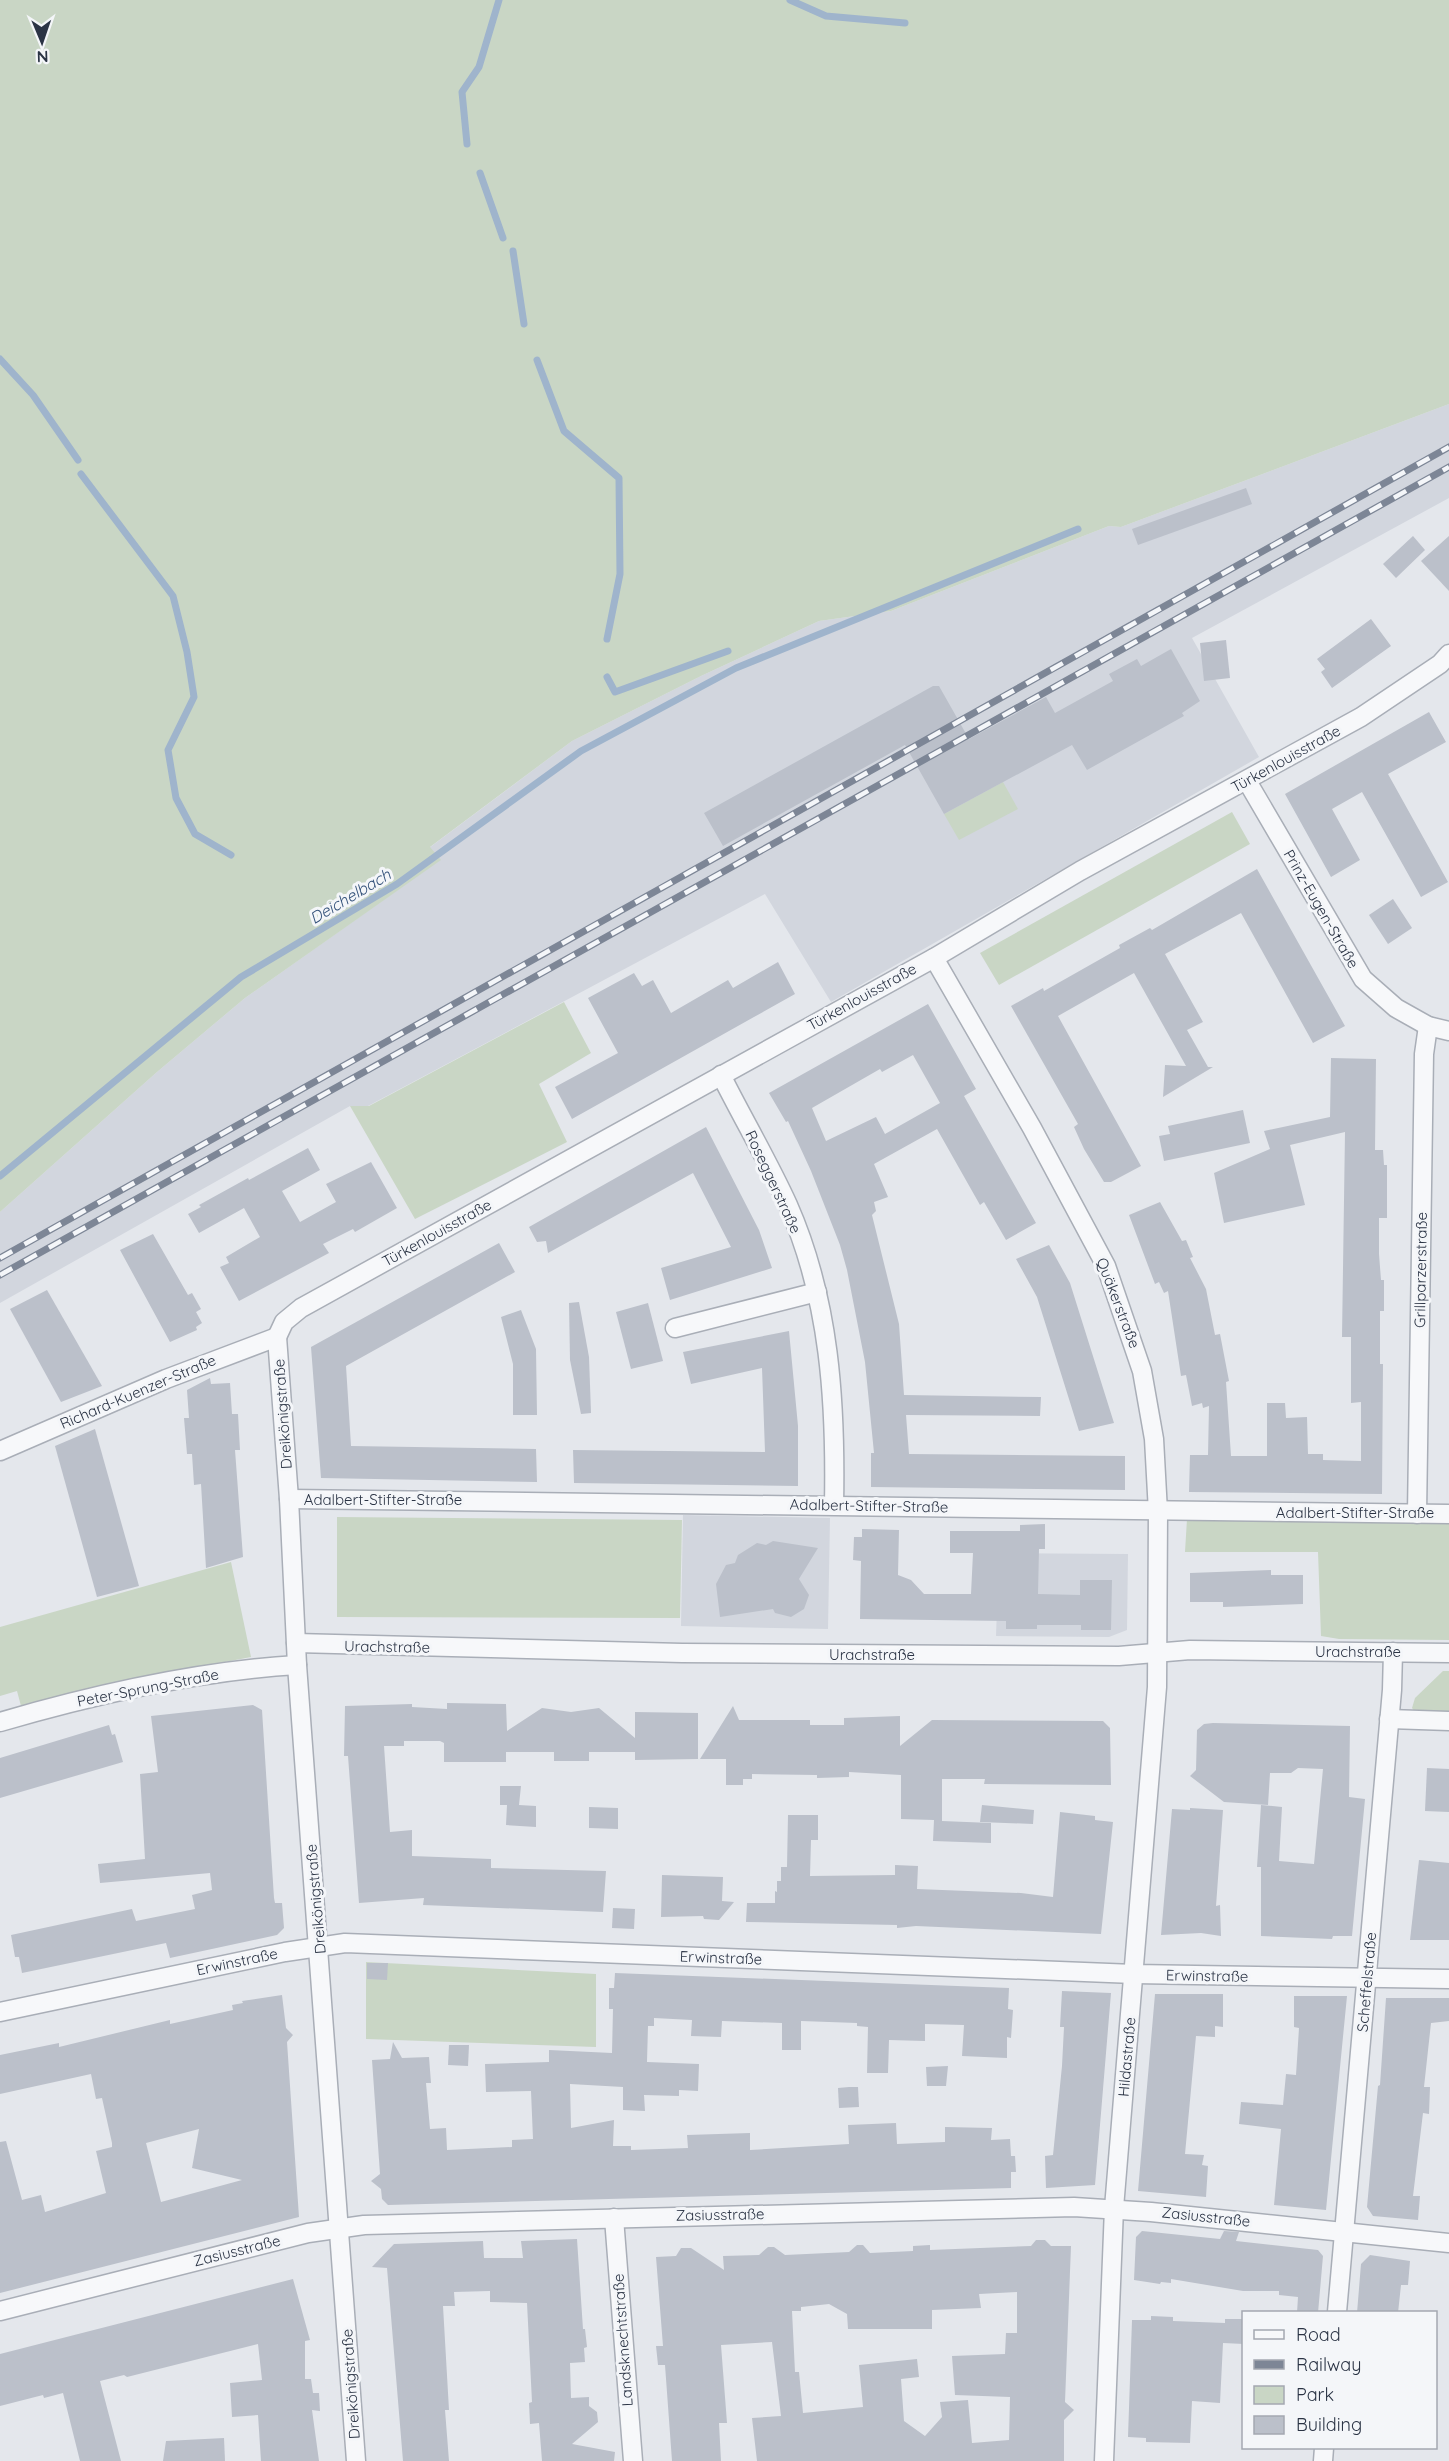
<svg xmlns="http://www.w3.org/2000/svg" width="1449" height="2461" viewBox="0 0 1449 2461" font-family="Quicksand,sans-serif">
<style>
.built{fill:#d2d6de}
.green{fill:#c9d6c5}
.lines{fill:none;stroke-linecap:round;stroke-linejoin:round}
.stream{stroke:#9fb4cc;stroke-width:7}
.building{fill:#bbc0ca;fill-rule:evenodd}
.minor-casing{stroke:#a9aeb7;stroke-width:21}
.minor{stroke:#f7f8fa;stroke-width:18}
.rail-casing{stroke:#7d8696;stroke-width:7}
.rail{stroke:#f4f6f9;stroke-width:4.5;stroke-dasharray:14;stroke-linecap:butt}
.labels{text-anchor:middle;stroke-width:6;stroke-linejoin:round;paint-order:stroke}
.street-label{font-size:15px;fill:#2b3445;stroke:#f4f6f9}
.water-label{font-size:16px;font-style:italic;fill:#34527a;stroke:#f4f6f9}
</style>
<rect width="100%" height="100%" fill="#e4e7ec"/>
<g class="built">
<path d="M1449 404V498L1192 638 1259 757 831 1002 765 894 368 1106H350L0 1303V1212L157 1072 245 998 440 860 429 848 572 741 701 676 819 621 891 611 1109 526 1121 527Z"/>
<path d="M683 1515 830 1518 828 1629 681 1626Z"/>
<path d="M999 1553 1128 1554 1127 1630 1109 1637 996 1636Z"/>
</g>
<g class="green">
<path d="M0 0H1449V404L1121 527 1109 526 891 611 819 621 701 676 572 741 430 847 441 860 245 998 157 1072 0 1212Z"/>
<path d="M1003 782 1018 809 959 840 944 814Z"/>
<path d="M1232 812 1250 844 999 985 980 953Z"/>
<path d="M564 1002 591 1053 539 1084 567 1142 415 1219 350 1106H369Z"/>
<path d="M337 1517 682 1520 680 1618 337 1617Z"/>
<path d="M1187 1519 1449 1520V1640L1339 1639 1321 1636 1318 1552H1185Z"/>
<path d="M231 1562 251 1657 132 1680 21 1706 17 1691 0 1696V1627Z"/>
<path d="M1443 1671H1449V1714L1416 1713 1412 1708 1415 1698Z"/>
<path d="M366 1962 596 1974V2047L366 2039Z"/>
</g>
<g class="lines">
<g class="stream">
<path d="M790 0 826 16 905 23"/>
<path d="M467 144 462 92 479 67 499 0"/>
<path d="M480 173 503 238"/>
<path d="M513 251 524 324"/>
<path d="M0 359 33 395 78 460"/>
<path d="M537 360 564 431 619 478 620 574 607 639"/>
<path d="M81 474 173 596 187 652 194 697 168 750 176 798 195 834 231 855"/>
<path d="M607 677 615 692 728 651"/>
<path d="M0 1176 241 977 397 884 581 751 736 668 1078 529"/>
</g>
</g>
<g class="building">
<path d="M1246 488 1252 504 1138 545 1132 529Z"/>
<path d="M1413 536 1425 550 1396 578 1383 564Z"/>
<path d="M1449 536V591L1421 561Z"/>
<path d="M1371 619 1391 646 1332 688 1321 672 1325 669 1317 659Z"/>
<path d="M1226 640 1230 678 1204 681 1200 643Z"/>
<path d="M1171 649 1200 701 1182 713 1184 716 1087 770 1072 745 944 814 905 745 723 846 704 813 933 686H939L969 739 1046 697 1055 713 1113 681 1109 674 1137 659 1141 666Z"/>
<path d="M1429 712 1446 742 1388 774 1448 882 1421 897 1362 792 1332 809 1360 860 1331 877 1285 794Z"/>
<path d="M1257 869 1345 1026 1313 1043 1241 913 1165 954 1203 1022 1187 1030 1208 1067H1213L1163 1097 1165 1065 1186 1066 1134 973 1058 1016 1141 1166 1111 1182H1104L1084 1149 1074 1127 1078 1124 1011 1006 1043 988 1044 991 1120 948 1119 945 1150 928 1152 930Z"/>
<path d="M1393 899 1412 928 1388 944 1369 915Z"/>
<path d="M778 962 795 994 572 1119 555 1087 618 1053 588 998 634 973 642 986 653 980 671 1013 728 980 733 988Z"/>
<path d="M928 1004 976 1089 964 1096 1036 1223 1006 1240 984 1202 980 1205 937 1129 874 1164 888 1197 874 1202 876 1211 872 1215 899 1324 904 1395 1041 1397 1040 1416 906 1415 909 1454 1125 1456V1490L871 1487V1453H874L865 1362 847 1270 840 1245 811 1171 788 1121 786 1122 769 1093ZM913 1055 940 1103 885 1134 876 1117 826 1141 812 1108 880 1069 882 1072Z"/>
<path d="M1331 1058 1376 1059 1375 1150H1383L1384 1165H1387V1218H1379V1254L1381 1280H1384V1311H1380V1364H1383L1382 1494 1189 1492 1190 1455H1208L1209 1406 1203 1408 1202 1403 1192 1406 1186 1375 1181 1376 1168 1291 1164 1293 1159 1282 1155 1284 1129 1215 1160 1202 1182 1241 1186 1240 1193 1257 1190 1258 1206 1289 1215 1335 1220 1334 1229 1381 1226 1382 1231 1456H1267V1403H1285L1286 1418 1307 1417 1308 1454H1323V1460L1361 1461V1402L1351 1403V1337H1342L1345 1132 1290 1145 1305 1205 1224 1223 1214 1173 1270 1149 1264 1131 1330 1117Z"/>
<path d="M1243 1110 1250 1143 1164 1161 1159 1136 1170 1134 1168 1126Z"/>
<path d="M706 1127 759 1230 772 1268 670 1300 661 1268 731 1247 693 1173 548 1253 546 1241 537 1242 529 1227Z"/>
<path d="M308 1148 320 1170 282 1191 300 1222 336 1202 326 1184 371 1162 397 1208 355 1232 353 1229 323 1244 329 1253 239 1301 220 1267 229 1263 226 1257 260 1237 244 1208 199 1233 188 1214 201 1207 199 1205 248 1178 249 1180Z"/>
<path d="M153 1234 188 1295 192 1293 201 1309 196 1312 202 1323 196 1327 197 1330 170 1342 120 1250Z"/>
<path d="M499 1243 515 1272 346 1366 351 1446 536 1449 537 1482 321 1478 311 1347Z"/>
<path d="M1049 1245 1070 1283 1114 1423 1079 1431 1037 1297 1016 1259Z"/>
<path d="M47 1290 102 1386 61 1402 10 1309Z"/>
<path d="M579 1302 589 1357 591 1413 581 1414 570 1360 569 1303Z"/>
<path d="M648 1303 663 1361 631 1369 616 1312Z"/>
<path d="M521 1310 536 1349 537 1415H513V1364L501 1317Z"/>
<path d="M789 1331 798 1426V1486L574 1483 573 1450 765 1452 762 1368 691 1384 683 1352Z"/>
<path d="M210 1378 211 1384 230 1383 232 1414H238L240 1450H235L243 1557 206 1568 201 1484 194 1485 192 1454H187L184 1418H189L187 1390Z"/>
<path d="M95 1429 139 1586 97 1597 55 1446Z"/>
<path d="M1045 1524V1549H1039L1038 1594 1080 1595V1580H1112L1111 1630H1081V1625H1037V1629H1006V1621L860 1619 861 1561 853 1560 854 1537H862V1529L899 1530 898 1575 911 1580 924 1594H971L973 1553H950V1531H1020V1525Z"/>
<path d="M773 1541 818 1548 799 1579 809 1595 804 1609 791 1617 775 1613 773 1609 720 1617 716 1584 726 1565 735 1563 738 1555 757 1543 766 1545Z"/>
<path d="M1271 1570V1575H1303V1604L1223 1607V1602H1190V1573Z"/>
<path d="M447 1703 506 1704 507 1731 542 1708 571 1712 599 1708 635 1738V1712L698 1713V1759L635 1760V1752H589V1761H554V1752H506V1762H444V1743L440 1741H404V1746H384L390 1832 412 1830V1856L491 1859V1868L606 1871 603 1912 423 1905 424 1898 359 1903 348 1756H344L345 1706 412 1704V1707L447 1709Z"/>
<path d="M253 1705 262 1710 274 1898 275 1903H282L284 1928 277 1935 170 1958 166 1943 22 1973 19 1957H15L11 1935 132 1909 136 1921 195 1909 192 1895 212 1890 210 1873 100 1883 98 1864 145 1859 140 1774 158 1772 151 1716Z"/>
<path d="M733 1706 739 1720H810V1725H844V1718L900 1716V1746L932 1720 1103 1721 1110 1728 1111 1785 984 1784 985 1779H942V1821L991 1823V1843L933 1841 934 1820 901 1819V1775L849 1772V1777L817 1778V1775L752 1774V1779H743V1785H726V1759H700Z"/>
<path d="M1213 1723 1350 1726 1349 1797 1365 1799 1352 1936H1333L1332 1939 1261 1936V1867H1257L1261 1805 1282 1807 1279 1861 1314 1864 1323 1769 1298 1768 1291 1773H1270L1268 1805 1224 1802 1190 1776 1196 1770 1197 1730 1204 1724Z"/>
<path d="M109 1725 112 1735 115 1734 123 1762 0 1798V1758Z"/>
<path d="M1427 1768 1449 1769V1812L1425 1811Z"/>
<path d="M500 1786H521L519 1805 536 1806V1827L506 1825 507 1805H500Z"/>
<path d="M982 1805 1034 1810 1033 1824 980 1822Z"/>
<path d="M589 1807 618 1808V1829L589 1828Z"/>
<path d="M1190 1808 1223 1810 1216 1906 1220 1905 1221 1936 1201 1933 1161 1935 1172 1809 1190 1810Z"/>
<path d="M1060 1812 1095 1816V1820L1113 1822 1101 1934 916 1926 897 1928V1925L746 1922 747 1903H775V1891L777 1892V1881H781V1867H787L788 1815H818V1840H811L810 1876 895 1875V1865L918 1866 917 1889 1021 1893 1053 1897Z"/>
<path d="M1419 1860 1449 1863V1940H1410Z"/>
<path d="M662 1875 723 1877 722 1901 734 1902 719 1920 704 1919 703 1916 661 1917Z"/>
<path d="M613 1908 635 1909 634 1929 612 1928Z"/>
<path d="M367 1963H388L387 1980 367 1979Z"/>
<path d="M615 1973 1009 1988 1008 2009 1013 2010 1011 2038 1007 2037V2058L962 2056 964 2025 925 2024V2041L889 2040 888 2073H867L868 2027 857 2026V2023L801 2021V2050H782V2023L722 2021 721 2037 691 2036 692 2020 654 2018V2026H648L647 2062 699 2064 698 2091 679 2090V2096L644 2095 645 2111 623 2110V2087L570 2084 571 2128 614 2120 613 2146H631V2150L688 2148 687 2135 750 2133V2150L849 2144 848 2125 896 2123 897 2144 945 2142V2127L992 2128 991 2140 1010 2139 1011 2156H1015L1016 2172H1011V2188L388 2205 382 2199 381 2189 371 2181 380 2174 372 2060 390 2059 393 2042 402 2058 429 2057 431 2083H426L430 2129 446 2128 447 2150 512 2147V2140L533 2139 531 2091 486 2092 485 2064 549 2062V2050L612 2053 613 2009H609V1988H614Z"/>
<path d="M1062 1991 1111 1993 1095 2185 1046 2188 1045 2156 1053 2155 1062 2066 1064 2027H1060Z"/>
<path d="M1155 1994H1223V2027L1215 2026V2037L1196 2036 1185 2154 1204 2155 1202 2165 1208 2166 1206 2197 1138 2191Z"/>
<path d="M282 1995 286 2028 293 2035 287 2042 299 2217 0 2293V2142L6 2141 22 2200 41 2195 45 2212 106 2193 96 2151 112 2147V2143L102 2098 96 2099 91 2074 0 2094V2055L59 2043V2047L170 2020V2024L233 2010 232 2005 243 2003 242 2001ZM199 2129 192 2168 242 2180 161 2202 146 2143Z"/>
<path d="M1294 1996H1347L1326 2210 1274 2205 1281 2129 1239 2124 1241 2102 1283 2105 1286 2074 1296 2075 1299 2028 1294 2027Z"/>
<path d="M1386 1998H1449V2021L1431 2023 1424 2087H1430L1429 2114 1423 2113 1413 2196H1420L1418 2220 1373 2216 1367 2207 1378 2086 1380 2085Z"/>
<path d="M449 2045H469L468 2066 448 2065Z"/>
<path d="M948 2066 946 2086H927L926 2067Z"/>
<path d="M849 2087H858L859 2107 839 2108 838 2088Z"/>
<path d="M1142 2231 1220 2239 1224 2231 1239 2232 1236 2241 1318 2250 1323 2256 1318 2313H1297L1298 2297 1279 2295V2291H1243L1171 2279V2283L1161 2282 1160 2284 1134 2280 1136 2237Z"/>
<path d="M577 2239 583 2329H585L587 2347 584 2348 585 2362 570 2363 571 2398 589 2397V2406L597 2412 598 2422 572 2444 615 2452 614 2461H542L539 2423 530 2424 529 2403 532 2402 527 2303 490 2302V2291L454 2292 455 2306H443L449 2410H445L449 2461H403L387 2268 372 2267 394 2244 483 2241 484 2258H523L521 2241Z"/>
<path d="M1036 2240H1045L1051 2246H1071L1065 2402 1074 2410 1064 2420V2461H757L752 2418 781 2416 772 2342 721 2345 727 2423H719L721 2461H672L665 2365H658L656 2346H663L656 2257 676 2256 681 2248H691L724 2270 723 2256 759 2255 768 2247H774L785 2255 849 2252 857 2245H863L870 2253 913 2251V2246L930 2245V2250L1031 2246ZM1017 2292V2333H1006L1005 2354 952 2356 955 2395 1010 2397 1009 2440 972 2443 968 2400 940 2402 942 2417 925 2436 904 2421 901 2379 919 2377 917 2359 859 2365 863 2407 803 2413 799 2372H795L792 2311H801V2307L829 2304 847 2314 848 2329H932V2310L981 2308 979 2294Z"/>
<path d="M1370 2255 1410 2261 1408 2285H1401L1398 2313H1357L1361 2264Z"/>
<path d="M293 2279 310 2340 305 2341V2379H311L313 2393H319L320 2411 312 2410 319 2461H261L258 2415 232 2417 230 2383 262 2380 258 2344 127 2377 124 2375 100 2381 121 2461H80L63 2393 44 2398 43 2395 0 2406V2354Z"/>
<path d="M1151 2316 1173 2317V2321L1225 2323V2319H1244V2344L1223 2343 1220 2403 1192 2401 1190 2443 1146 2442V2438L1128 2437 1132 2320H1151Z"/>
<path d="M224 2438 225 2461H163L166 2441Z"/>
</g>
<g class="lines">
<defs>
<g id="minor">
<path d="M1247 781 1363 979 1396 1008 1428 1026 1449 1031"/>
<path d="M934 958 1032 1128 1106 1266 1142 1371 1154 1439 1158 1512 1157 1687 1114 2208 1104 2461"/>
<path d="M721 1075C743 1119 768 1161 788 1205 830 1300 836 1403 834 1505"/>
<path d="M675 1328 817 1292"/>
<path d="M277 1337 284 1322 301 1308 934 958 1080 871 1361 717 1440 664 1449 654"/>
<path d="M277 1337 289 1499 297 1665 356 2461"/>
<path d="M0 1451 166 1379 277 1337"/>
<path d="M289 1499 1449 1514"/>
<path d="M1417 1514 1424 1054 1428 1026"/>
<path d="M296 1643 682 1653 1119 1656 1190 1650 1449 1653"/>
<path d="M1389 1719 1449 1721"/>
<path d="M0 1722C96 1694 197 1671 297 1665"/>
<path d="M0 2012 285 1952 345 1943 1134 1974 1449 1979"/>
<path d="M614 2218 633 2461"/>
<path d="M0 2311 308 2233 364 2225 1074 2207 1151 2212 1449 2243"/>
<path d="M1337 2312 1392 1690 1393 1652"/>
<path d="M1323 2461 1324 2448"/>
</g>
</defs>
<use href="#minor" class="minor-casing"/>
<use href="#minor" class="minor"/>
<defs>
<g id="rail">
<path d="M0 1258 1449 447"/>
<path d="M0 1275 1449 467"/>
</g>
</defs>
<use href="#rail" class="rail-casing"/>
<use href="#rail" class="rail"/>
</g>
<g class="labels">
<g class="street-label">
<text transform="translate(1286 759) rotate(-29)" y="5">Türkenlouisstraße</text>
<text transform="translate(1321 909) rotate(60)" y="5">Prinz-Eugen-Straße</text>
<text transform="translate(862 997) rotate(-29)" y="5">Türkenlouisstraße</text>
<text transform="translate(773 1182) rotate(65)" y="5">Roseggerstraße</text>
<text transform="translate(437 1233) rotate(-29)" y="5">Türkenlouisstraße</text>
<text transform="translate(1421 1270) rotate(-89)" y="5">Grillparzerstraße</text>
<text transform="translate(1118 1303) rotate(69)" y="5">Quäkerstraße</text>
<text transform="translate(138 1392) rotate(-23)" y="5">Richard-Kuenzer-Straße</text>
<text transform="translate(283 1414) rotate(-94)" y="5">Dreikönigstraße</text>
<text x="383" y="1505">Adalbert-Stifter-Straße</text>
<text transform="translate(869 1506) rotate(1)" y="5">Adalbert-Stifter-Straße</text>
<text x="1355" y="1518">Adalbert-Stifter-Straße</text>
<text transform="translate(387 1647) rotate(1)" y="5">Urachstraße</text>
<text x="1358" y="1657">Urachstraße</text>
<text x="872" y="1660">Urachstraße</text>
<text transform="translate(148 1688) rotate(-11)" y="5">Peter-Sprung-Straße</text>
<text transform="translate(316 1899) rotate(-95)" y="5">Dreikönigstraße</text>
<text transform="translate(721 1958) rotate(2)" y="5">Erwinstraße</text>
<text transform="translate(237 1962) rotate(-12)" y="5">Erwinstraße</text>
<text transform="translate(1207 1976) rotate(1)" y="5">Erwinstraße</text>
<text transform="translate(1367 1982) rotate(-85)" y="5">Scheffelstraße</text>
<text transform="translate(1127 2057) rotate(-85)" y="5">Hildastraße</text>
<text transform="translate(720 2215) rotate(-1)" y="5">Zasiusstraße</text>
<text transform="translate(1206 2217) rotate(6)" y="5">Zasiusstraße</text>
<text transform="translate(237 2251) rotate(-14)" y="5">Zasiusstraße</text>
<text transform="translate(623 2340) rotate(-94)" y="5">Landsknechtstraße</text>
<text transform="translate(351 2384) rotate(-94)" y="5">Dreikönigstraße</text>
</g>
<g class="water-label">
<text transform="translate(350 896) rotate(-31)" y="6">Deichelbach</text>
</g>
</g>
<rect x="1242" y="2311" width="195" height="138" fill="#f4f6f9" stroke="#a4a8b1" stroke-width="1.5"/>
<rect x="1254" y="2330" width="30" height="9" fill="#f7f8fa" stroke="#a4a8b1" stroke-width="1.5"/>
<text x="1296" y="2341" font-size="18" fill="#2b3445">Road</text>
<rect x="1254" y="2360" width="30" height="9" fill="#7d8696" stroke="#a4a8b1" stroke-width="1.5"/>
<text x="1296" y="2371" font-size="18" fill="#2b3445">Railway</text>
<rect x="1254" y="2386" width="30" height="18" fill="#c9d6c5" stroke="#a4a8b1" stroke-width="1.5"/>
<text x="1296" y="2401" font-size="18" fill="#2b3445">Park</text>
<rect x="1254" y="2416" width="30" height="18" fill="#bbc0ca" stroke="#a4a8b1" stroke-width="1.5"/>
<text x="1296" y="2431" font-size="18" fill="#2b3445">Building</text>
<g transform="translate(42 42) rotate(178)" stroke="#f4f6f9" stroke-width="4.5" paint-order="stroke">
<path d="M0-4.5L10 22L0 15L-10 22Z" fill="#2b3445"/>
<text y="-9" font-size="16" font-weight="bold" text-anchor="middle" fill="#2b3445">N</text>
</g>
</svg>
